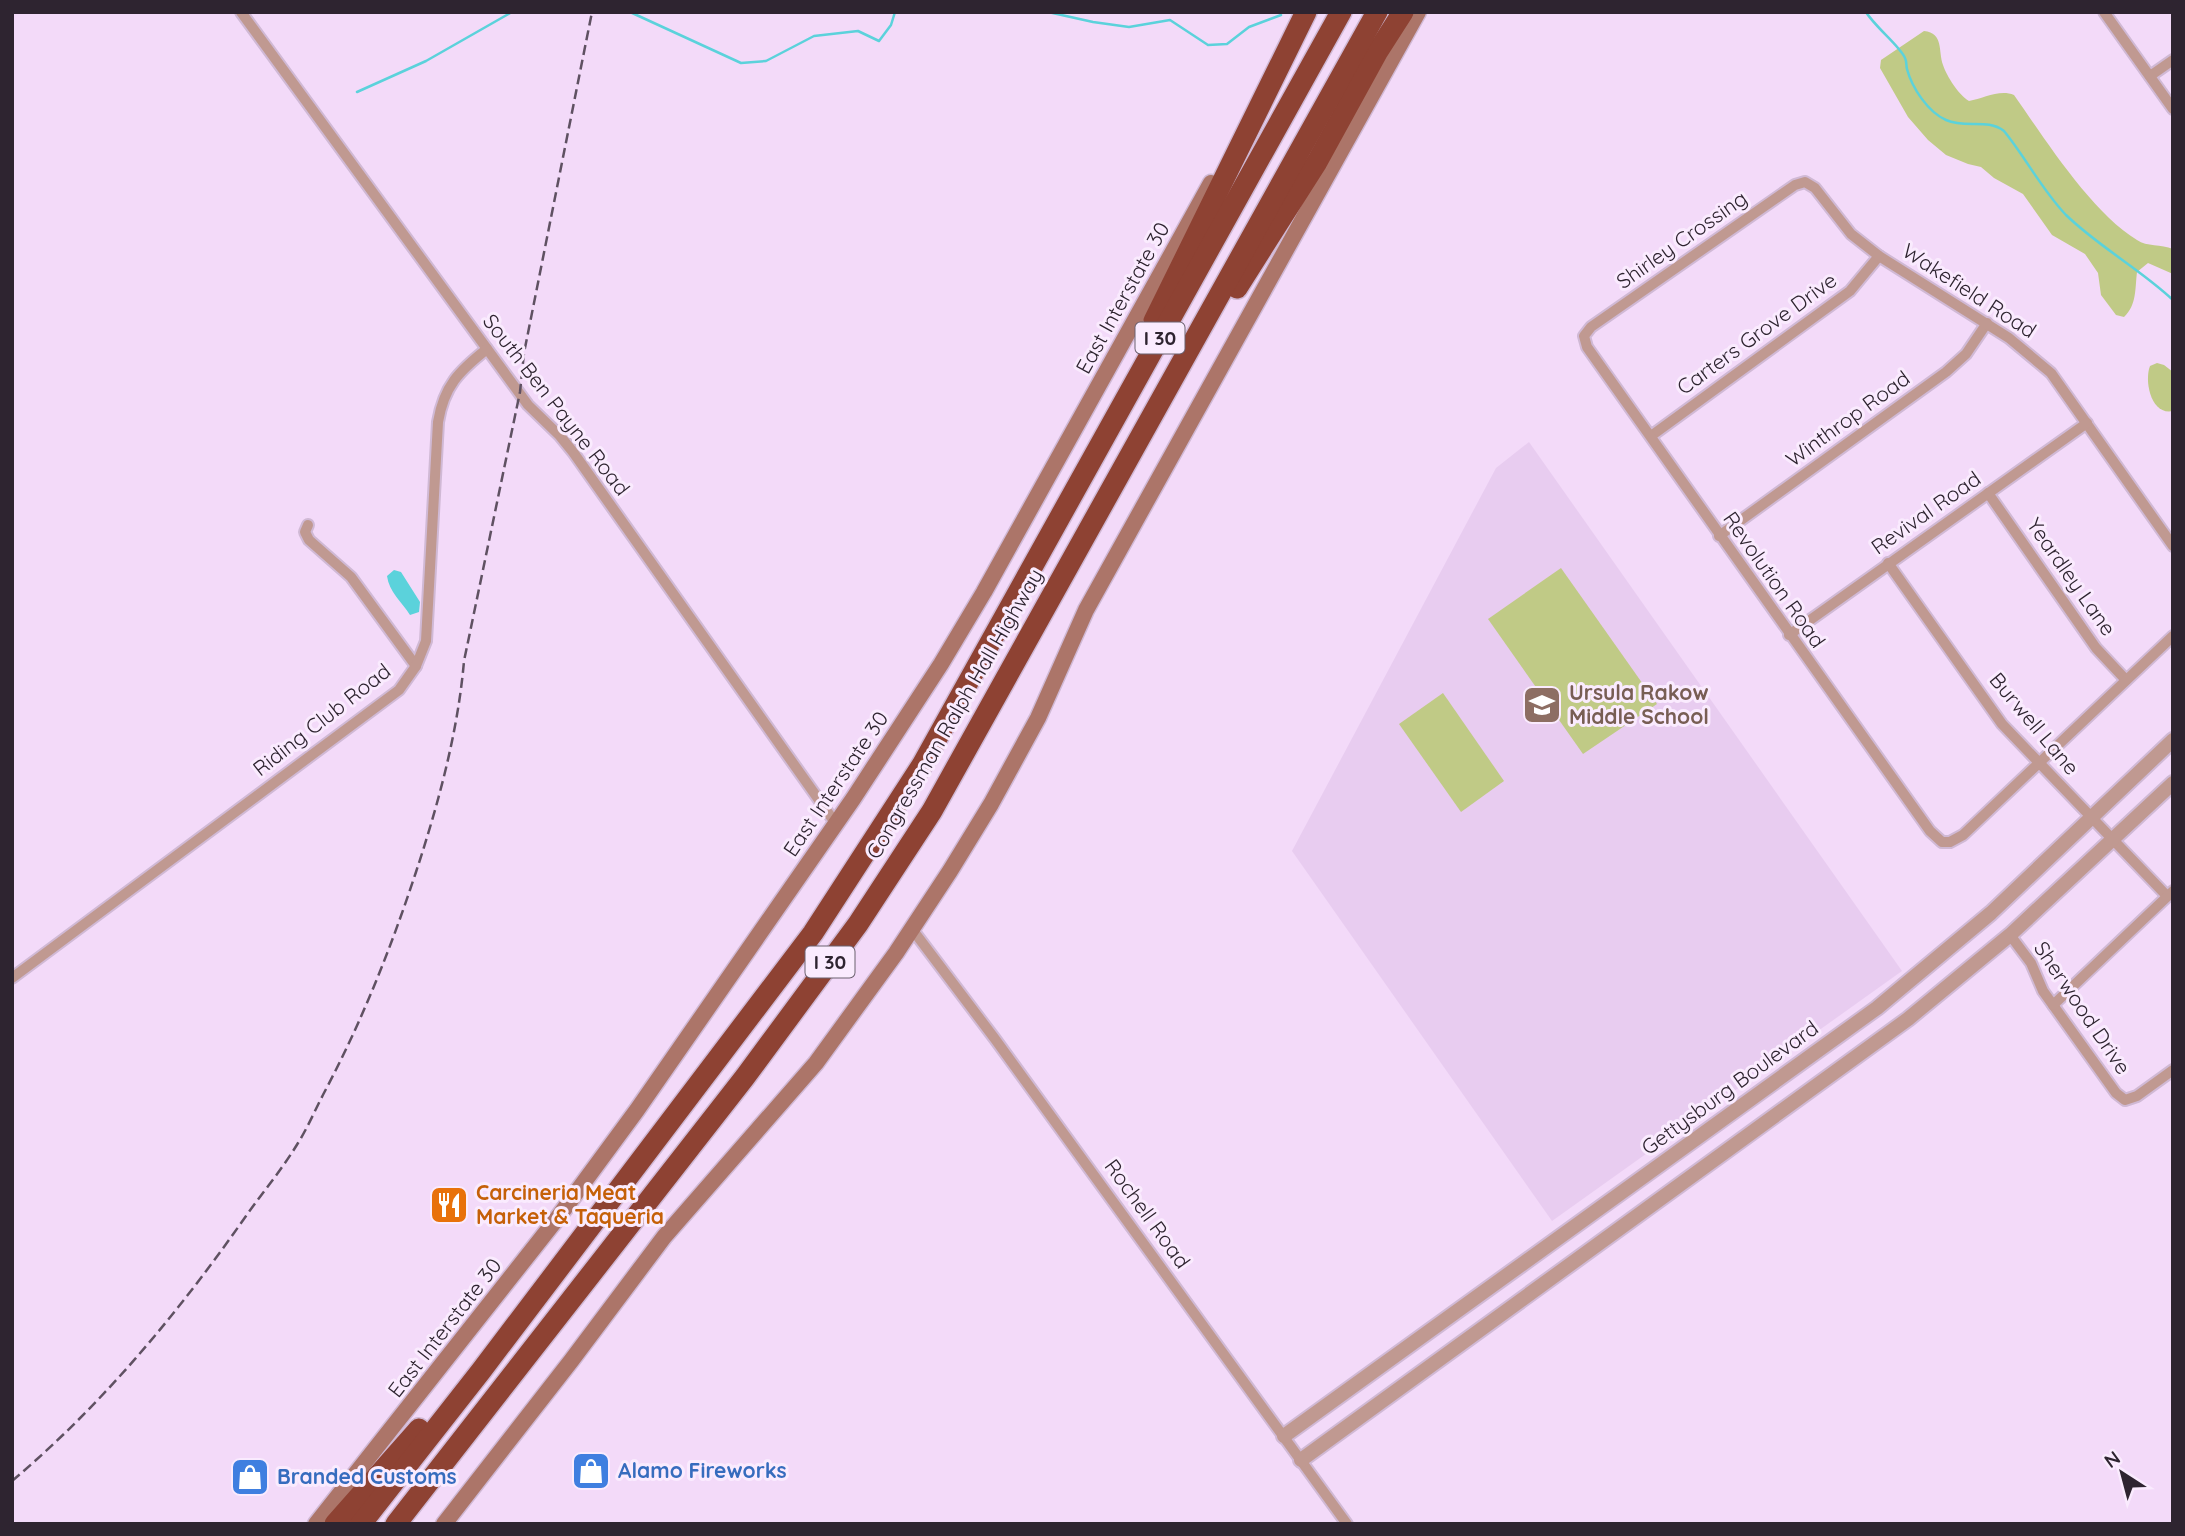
<svg xmlns="http://www.w3.org/2000/svg" width="2185" height="1536" viewBox="0 0 2185 1536" font-family="Quicksand,sans-serif">
<style>
.built{fill:#e8ccf0}
.green{fill:#c0ca86}
.water{fill:#5bd2db}
.lines{fill:none;stroke-linecap:round;stroke-linejoin:round}
.stream{stroke:#5bd2db;stroke-width:2.5}
.minor-casing{stroke:#d0b9d5;stroke-width:14}
.tertiary-casing{stroke:#d0b9d5;stroke-width:18}
.secondary-casing{stroke:#d0b9d5;stroke-width:19}
.motorway-casing{stroke:#d0b9d5;stroke-width:24}
.minor{stroke:#c09991;stroke-width:10}
.tertiary{stroke:#c09991;stroke-width:14}
.secondary{stroke:#ac7569;stroke-width:16}
.motorway{stroke:#8e4233;stroke-width:21}
.rail{stroke:#5f5162;stroke-width:2.5;stroke-dasharray:10 5;stroke-linecap:butt}
.labels{text-anchor:middle;stroke-width:6;stroke-linejoin:round;paint-order:stroke}
.shield{fill:#faebfe;stroke:#6b606e;stroke-width:2}
.shield-label{font-size:19px;font-weight:bold;fill:#2e2430}
.street-label{font-size:21px;fill:#2e2430;stroke:#faebfe}
.education-label{font-size:21px;font-weight:bold;fill:#785e54;stroke:#faebfe;text-anchor:start}
.food-label{font-size:21px;font-weight:bold;fill:#c56008;stroke:#faebfe;text-anchor:start}
.shop-label{font-size:21px;font-weight:bold;fill:#366cbe;stroke:#faebfe;text-anchor:start}
</style>
<rect width="100%" height="100%" fill="#f3daf9"/>
<path class="built" d="M1529 442 1902 971 1552 1221 1292 851 1496 468Z"/>
<g class="green">
<path d="M1924 31C1944 33 1938 51 1943 65 1947 77 1959 95 1969 101 1983 99 1999 89 2014 95 2045 139 2091 212 2137 240 2147 247 2161 244 2173 249V274L2148 263 2137 272C2135 288 2137 305 2124 317L2116 315 2101 295 2098 273 2085 254 2052 235 2023 194 1994 178 1981 167 1968 164 1946 155 1928 140 1908 117 1880 68 1881 60Z"/>
<path d="M2157 363 2164 365 2173 372V411C2151 416 2144 381 2150 366Z"/>
<path d="M1561 568 1657 704 1583 754 1488 619Z"/>
<path d="M1443 693 1504 781 1461 812 1399 724Z"/>
</g>
<path class="water" d="M394 570 401 572 420 602 419 612 410 615C402 602 389 592 387 576Z"/>
<g class="lines">
<g class="stream">
<path d="M630 12 741 63 766 61 814 36 858 31 879 41 891 25 895 12"/>
<path d="M1048 12 1093 22 1129 27 1170 20 1208 45 1227 44 1249 27 1281 15"/>
<path d="M1866 12C1875 27 1900 46 1905 58 1907 62 1906 66 1907 69 1912 88 1928 112 1946 120 1966 129 1987 118 2004 131 2026 158 2042 190 2066 215 2099 247 2140 269 2173 300"/>
<path d="M357 92 426 61 512 12"/>
</g>
<defs>
<g id="minor">
<path d="M241 12 528 405 560 436 573 452 836 824"/>
<path d="M2104 12 2173 109"/>
<path d="M2150 76 2173 60"/>
<path d="M1651 436 1850 291 1879 256"/>
<path d="M1988 493 2096 648 2126 680"/>
<path d="M308 525 305 532 309 540 351 577 416 666"/>
<path d="M1719 536 1946 372 1966 354 1987 323"/>
<path d="M2173 546 2051 373 2009 338 1879 256 1851 234 1815 188 1805 182 1795 185 1591 327 1584 336 1587 347 1930 831 1942 842H1950L1963 835 2173 636"/>
<path d="M1888 563 2002 724 2167 896"/>
<path d="M1789 635 2087 423"/>
<path d="M912 929 995 1039 1347 1524"/>
<path d="M2010 935 2031 963 2043 991 2116 1093 2125 1100 2137 1096 2173 1070"/>
<path d="M12 978 399 690 416 666 426 641 438 422C444 386 459 371 487 349"/>
<path d="M2053 1005 2173 891"/>
</g>
<g id="tertiary">
<path d="M1284 1436 1877 1008 1991 913 2173 740"/>
<path d="M1301 1460 1908 1019 2010 935 2173 783"/>
</g>
<g id="secondary">
<path d="M316 1524 559 1216 637 1110 853 799 941 664 984 592 1211 183"/>
<path d="M444 1524 571 1361 664 1237 816 1063 896 953 950 871 991 804 1038 718 1086 610 1418 12"/>
</g>
<g id="motorway">
<path d="M1237 288 1317 162 1378 51 1403 12"/>
<path d="M1154 321 1306 12"/>
<path d="M335 1524 419 1429"/>
<path d="M361 1524 481 1371 813 933 922 765 1341 12"/>
<path d="M396 1524 745 1077 858 924 932 811 1377 12"/>
</g>
</defs>
<use href="#minor" class="minor-casing"/>
<use href="#tertiary" class="tertiary-casing"/>
<use href="#secondary" class="secondary-casing"/>
<use href="#motorway" class="motorway-casing"/>
<use href="#minor" class="minor"/>
<use href="#tertiary" class="tertiary"/>
<use href="#secondary" class="secondary"/>
<use href="#motorway" class="motorway"/>
<path class="rail" d="M12 1481C103 1404 178 1313 246 1216 263 1192 283 1168 298 1143 308 1127 316 1108 325 1091 362 1021 391 948 416 872 438 805 458 732 464 661L520 392 524 353 592 12"/>
</g>
<defs>
<symbol id="school-square" viewBox="-11 -11 22 22"><rect x="-9" y="-9" width="18" height="18" rx="4" fill="#8d6e63" stroke="#faebfe"/><path d="M0-5L7-2L0 1L-7-2ZM-4 1L0 2.5L4 1V4Q0 6-4 4Z" fill="#fff"/></symbol>
<symbol id="restaurant-square" viewBox="-11 -11 22 22"><rect x="-9" y="-9" width="18" height="18" rx="4" fill="#e8710a" stroke="#faebfe"/><path d="M-5-6h1v4h1v-4h1v4h1v-4h1v5L-1.5 .5V6h-2V.5L-5-1ZM5-6V6H3V1.5H1.5Q1.5-4 5-6Z" fill="#fff"/></symbol>
<symbol id="shop-square" viewBox="-11 -11 22 22"><rect x="-9" y="-9" width="18" height="18" rx="4" fill="#3f7fe0" stroke="#faebfe"/><path d="M-5-2.5h2.3a2.7 3.5 0 0 1 5.4 0H5L5.5 6h-11ZM-1.5-2.5h3a1.5 2.3 0 0 0-3 0Z" fill="#fff"/></symbol>
</defs>
<g fill-rule="evenodd">
<use href="#school-square" x="1520" y="683" width="44" height="44"/>
<use href="#restaurant-square" x="427" y="1183" width="44" height="44"/>
<use href="#shop-square" x="569" y="1449" width="44" height="44"/>
<use href="#shop-square" x="228" y="1455" width="44" height="44"/>
</g>
<g class="labels">
<g class="shield">
<rect x="1135.5" y="322.5" width="49" height="31" rx="5"/>
<rect x="805.5" y="946.5" width="49" height="31" rx="5"/>
</g>
<g class="shield-label">
<text x="1160" y="345">I 30</text>
<text x="830" y="969">I 30</text>
</g>
<g class="street-label">
<text transform="translate(1682 240) rotate(-35)" y="7">Shirley Crossing</text>
<text transform="translate(1969 291) rotate(33)" y="7">Wakefield Road</text>
<text transform="translate(1123 298) rotate(-61)" y="7">East Interstate 30</text>
<text transform="translate(1757 334) rotate(-36)" y="7">Carters Grove Drive</text>
<text transform="translate(556 405) rotate(52)" y="7">South Ben Payne Road</text>
<text transform="translate(1848 419) rotate(-36)" y="7">Winthrop Road</text>
<text transform="translate(1926 513) rotate(-35)" y="7">Revival Road</text>
<text transform="translate(2071 577) rotate(55)" y="7">Yeardley Lane</text>
<text transform="translate(1774 580) rotate(55)" y="7">Revolution Road</text>
<text transform="translate(955 714) rotate(-60)" y="7">Congressman Ralph Hall Highway</text>
<text transform="translate(322 720) rotate(-38)" y="7">Riding Club Road</text>
<text transform="translate(2034 724) rotate(50)" y="7">Burwell Lane</text>
<text transform="translate(836 784) rotate(-56)" y="7">East Interstate 30</text>
<text transform="translate(2082 1008) rotate(56)" y="7">Sherwood Drive</text>
<text transform="translate(1730 1088) rotate(-36)" y="7">Gettysburg Boulevard</text>
<text transform="translate(1147 1214) rotate(54)" y="7">Rochell Road</text>
<text transform="translate(445 1328) rotate(-52)" y="7">East Interstate 30</text>
</g>
<g class="education-label">
<text x="1569" y="700">Ursula Rakow<tspan x="1569" dy="24">Middle School</tspan></text>
</g>
<g class="food-label">
<text x="476" y="1200">Carcineria Meat<tspan x="476" dy="24">Market &amp; Taqueria</tspan></text>
</g>
<g class="shop-label">
<text x="618" y="1478">Alamo Fireworks</text>
<text x="277" y="1484">Branded Customs</text>
</g>
</g>
<rect width="2185" height="1536" fill="none" stroke="#2e2430" stroke-width="28"/>
<g transform="translate(2122 1473) rotate(324)" stroke="#faebfe" stroke-width="5" paint-order="stroke">
<path d="M0-5L12 26L0 18L-12 26Z" fill="#2e2430"/>
<text y="-10" font-size="19" font-weight="bold" text-anchor="middle" fill="#2e2430">N</text>
</g>
</svg>
